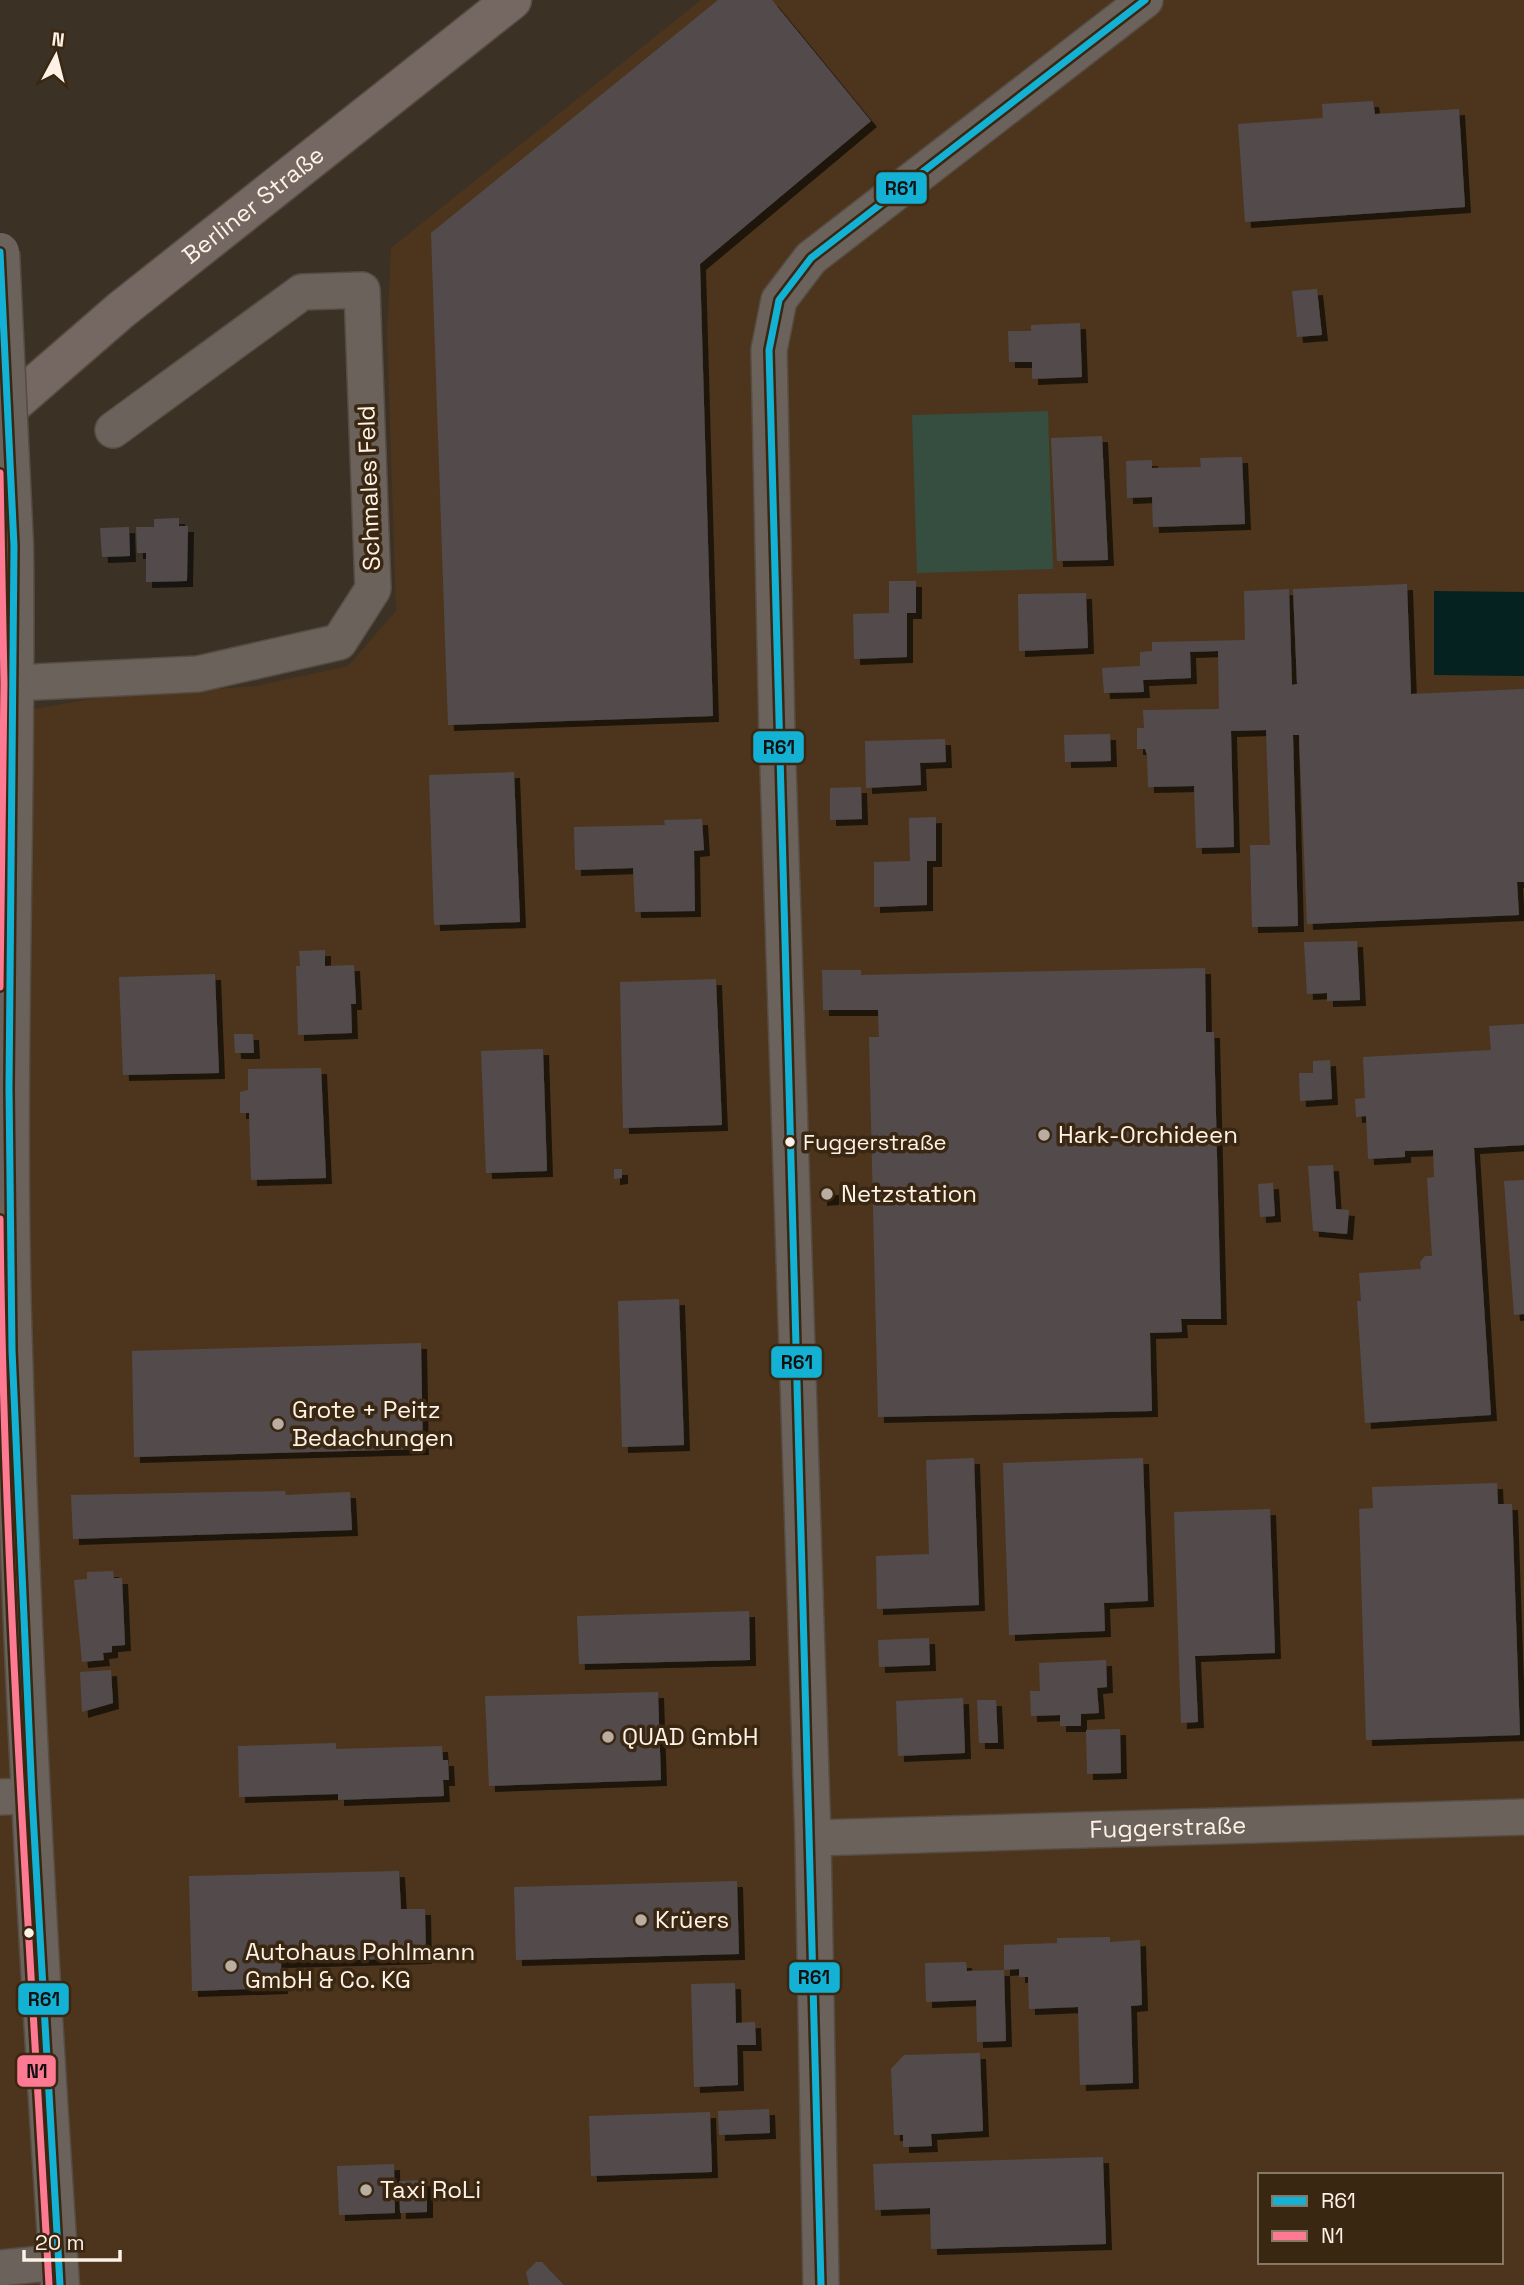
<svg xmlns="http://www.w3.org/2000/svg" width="1524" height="2285" viewBox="0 0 1524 2285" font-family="'Space Grotesk',sans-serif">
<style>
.built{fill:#4c351c;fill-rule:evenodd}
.green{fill:#354e3f}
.water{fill:#052120}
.building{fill:#524b4c;filter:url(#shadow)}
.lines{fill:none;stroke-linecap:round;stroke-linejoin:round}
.minor-casing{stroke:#564c43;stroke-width:38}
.tertiary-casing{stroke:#564c43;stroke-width:41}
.primary-casing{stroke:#564c43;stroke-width:41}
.minor{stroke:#6b625b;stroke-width:35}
.tertiary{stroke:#6b625b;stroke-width:38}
.primary{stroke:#756761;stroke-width:38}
.tertiary-bridge-casing{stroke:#564c43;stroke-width:41;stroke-linecap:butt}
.tertiary-bridge{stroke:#6b625b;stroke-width:38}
.bus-1-casing{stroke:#3a2712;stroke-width:12}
.bus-2-casing{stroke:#3a2712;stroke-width:12}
.bus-1{stroke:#13b2d5;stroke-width:7}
.bus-2{stroke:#fe7a93;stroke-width:7}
.poi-dot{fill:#baaea2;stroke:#3a2712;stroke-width:2.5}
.bus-dot{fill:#fef1e5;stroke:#3a2712;stroke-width:2.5}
.labels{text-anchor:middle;stroke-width:7;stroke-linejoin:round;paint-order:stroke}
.bus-label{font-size:22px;fill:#fef1e5;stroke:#3a2712;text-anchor:start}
.street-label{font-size:24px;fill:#fef1e5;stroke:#3a2712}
.poi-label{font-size:24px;fill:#fef1e5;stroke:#3a2712;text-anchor:start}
.line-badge{stroke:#3a2712;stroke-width:2.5}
.pale-badge-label{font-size:19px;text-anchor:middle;font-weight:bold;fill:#111}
</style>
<defs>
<filter id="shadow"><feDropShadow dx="6" dy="6" stdDeviation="0" flood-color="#0009"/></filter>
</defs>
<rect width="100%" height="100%" fill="#3c3125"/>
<path class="built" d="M701 0H1524V2285H0V715L97 698 256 686 348 666 396 611 387 335 391 248ZM1260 2175H1501V2262H1260Z"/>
<path class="green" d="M1048 411 1053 569 917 573 912 415Z"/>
<path class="water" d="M1434 591 1524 592V676L1434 675Z"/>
<g class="building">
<path d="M718 0H772L871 121 700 264 713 716 448 725 431 233Z"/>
<path d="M1373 101 1375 114 1459 109 1465 207 1245 222 1238 124 1323 118 1322 104Z"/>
<path d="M1317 289 1322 335 1297 337 1292 291Z"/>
<path d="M1080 323 1082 377 1032 379V362H1009L1008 331H1031V325Z"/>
<path d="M1102 436 1108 560 1057 561 1051 438Z"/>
<path d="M1242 457 1245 524 1153 527 1152 497 1127 498 1126 461 1152 460V468L1201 467 1200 458Z"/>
<path d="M179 518V526H188L187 581 146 582V553H137L136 527H154V519Z"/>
<path d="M129 527 130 556 102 557 100 528Z"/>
<path d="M889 581H916V613H907V657L854 659 853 614 889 613Z"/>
<path d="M1407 584 1411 694 1524 689V882H1517L1519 915 1307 924 1299 735H1293L1298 926 1252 927 1250 845H1270L1266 730 1231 731 1234 847 1196 848 1194 786 1148 787 1147 755 1145 749H1137V728H1144L1143 710 1219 709 1218 651 1190 652 1191 678 1143 680 1144 692 1104 693 1102 668 1140 666V652L1152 651V642L1245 640 1244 591 1289 589 1292 685 1297 684 1293 589Z"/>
<path d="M1086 593 1088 648 1019 651 1018 594Z"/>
<path d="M1110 734 1111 761 1065 762 1064 735Z"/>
<path d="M945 739 946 762 920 763 921 785 866 788 865 741Z"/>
<path d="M514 772 520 922 434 925 429 775Z"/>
<path d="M861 787 862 819 830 820V788Z"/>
<path d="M936 817V861H927V905L874 907V862L910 861 909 818Z"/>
<path d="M702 819 704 850 694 851 695 911 635 912 633 868 575 870 574 827 665 825 664 820Z"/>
<path d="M1357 941 1360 1000 1327 1001V993L1307 994 1304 942Z"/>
<path d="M325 950V966L354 965 356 1004H351L352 1033 298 1035 296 966H300L299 951Z"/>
<path d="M1205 968 1206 1032H1214L1221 1319H1181L1182 1332 1150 1333 1152 1411 878 1417 869 1037H879L878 1010H823L822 970H861V975Z"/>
<path d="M215 974 219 1073 123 1075 119 977Z"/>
<path d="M716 979 722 1125 623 1128 620 982Z"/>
<path d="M1524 1024V1145L1474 1148 1491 1415 1365 1423 1357 1301H1361L1359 1273 1421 1269 1420 1262 1425 1256H1432L1427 1178 1434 1177 1433 1150 1405 1151V1157L1368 1159 1366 1116 1356 1117 1355 1099 1365 1098 1363 1057 1491 1050 1489 1026Z"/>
<path d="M234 1034H253L254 1053H235Z"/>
<path d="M543 1049 547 1171 486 1173 481 1051Z"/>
<path d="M1330 1060 1332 1099 1300 1101 1299 1073H1313V1061Z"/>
<path d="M321 1068 326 1178 251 1180 249 1113H240V1092L248 1090V1069Z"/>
<path d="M1333 1165 1336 1209 1349 1210 1347 1234 1313 1231 1308 1166Z"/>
<path d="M614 1169H622V1178L614 1179Z"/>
<path d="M1524 1180V1314L1514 1315 1504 1181Z"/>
<path d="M1273 1183 1275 1216 1260 1217 1258 1184Z"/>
<path d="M821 1189H833V1199L821 1200Z"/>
<path d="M679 1299 684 1445 622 1447 618 1301Z"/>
<path d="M421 1343 423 1449 134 1457 132 1351Z"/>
<path d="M974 1458 979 1605 877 1609 876 1556 929 1554 926 1460Z"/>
<path d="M1143 1458 1148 1601 1104 1603 1105 1631 1009 1635 1003 1463Z"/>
<path d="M1497 1483 1498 1504H1512L1520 1735 1366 1740 1359 1509 1373 1508 1372 1487Z"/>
<path d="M285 1491 286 1495 350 1492 352 1530 73 1539 71 1495Z"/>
<path d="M1270 1509 1275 1653 1195 1656 1198 1722 1181 1723 1174 1512Z"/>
<path d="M113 1571 114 1578H122L125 1645 112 1646V1652L103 1653 104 1660 82 1662 74 1580 87 1579V1572Z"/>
<path d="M749 1611 750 1660 579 1664 577 1616Z"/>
<path d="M929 1638 930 1665 879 1667 878 1640Z"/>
<path d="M1106 1660 1107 1687 1097 1688 1099 1713 1081 1714V1726H1060V1715L1031 1716 1030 1691H1040L1039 1663Z"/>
<path d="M111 1670 113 1703 82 1712 80 1672Z"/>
<path d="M658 1692 661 1780 489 1786 485 1696Z"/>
<path d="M963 1698 965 1753 898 1756 896 1701Z"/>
<path d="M977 1700H996L998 1743H979Z"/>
<path d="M1120 1729 1121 1773 1087 1774 1086 1730Z"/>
<path d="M336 1743V1749L442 1746 443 1760H448L449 1780H443L444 1796 338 1800V1794L239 1797 238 1746Z"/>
<path d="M399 1871 401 1909H425L426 1958 281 1962 282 1988 192 1991 189 1876Z"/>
<path d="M737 1881 739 1954 516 1960 514 1887Z"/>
<path d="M1110 1937V1942L1140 1940 1142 2005 1131 2006 1133 2083 1080 2085 1078 2007 1029 2009 1028 1977H1019V1969L1004 1970V1945L1057 1943V1938Z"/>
<path d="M966 1962 967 1971 1004 1970 1006 2041 977 2042 976 2000 926 2002 925 1963Z"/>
<path d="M735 1983 736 2023 755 2022 756 2045H737L738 2085 694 2087 691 1984Z"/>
<path d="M980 2053 983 2131 931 2134 932 2146 903 2147V2135H894L891 2069 904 2055Z"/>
<path d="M769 2109 770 2133 719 2135 718 2111Z"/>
<path d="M710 2112 712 2172 591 2176 589 2116Z"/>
<path d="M1103 2157 1106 2244 931 2249 930 2208 875 2210 873 2164Z"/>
<path d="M394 2164 395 2213 339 2215 337 2166Z"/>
<path d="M427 2180V2212L400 2213 399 2181Z"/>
<path d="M536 2262H542L564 2285H529L526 2272Z"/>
</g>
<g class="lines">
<defs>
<g id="minor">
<path d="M15 683 198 674 339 642 373 589 362 290 302 292 113 430"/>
<path d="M0 1797 32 1796"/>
<path id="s1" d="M813 1838 1524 1817"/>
<path d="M0 2268 59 2262"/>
<path d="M821 2285 813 1838 777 735 769 350 779 300 811 258 1145 0"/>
</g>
<path id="tertiary" d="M14 546C17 814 4 1082 13 1351 22 1662 39 1974 60 2285"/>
<g id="primary">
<path id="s2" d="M0 415 121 310 512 0"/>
</g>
</defs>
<use href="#minor" class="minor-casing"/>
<use href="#tertiary" class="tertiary-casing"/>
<use href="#primary" class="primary-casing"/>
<use href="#minor" class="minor"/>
<use href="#tertiary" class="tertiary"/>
<use href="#primary" class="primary"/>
<defs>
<path id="tertiary-bridge" d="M0 252 14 546"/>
</defs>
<use href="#tertiary-bridge" class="tertiary-bridge-casing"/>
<use href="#tertiary-bridge" class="tertiary-bridge"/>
<defs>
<g id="bus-1">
<path d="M0 252 14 546 9 1088 12 1350 32 1796 60 2285"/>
<path d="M821 2285C809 1640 782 995 769 350L779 300 811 258 1145 0"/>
</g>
<g id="bus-2">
<path d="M0 473 4 683 0 987"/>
<path d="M0 1219C4 1575 29 1930 49 2285"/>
</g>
</defs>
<use href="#bus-1" class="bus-1-casing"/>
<use href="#bus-2" class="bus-2-casing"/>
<use href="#bus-1" class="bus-1"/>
<use href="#bus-2" class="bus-2"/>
</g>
<g class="poi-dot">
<circle cx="1044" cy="1135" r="7"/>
<circle cx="827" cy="1194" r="7"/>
<circle cx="278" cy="1424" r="7"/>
<circle cx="608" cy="1737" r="7"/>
<circle cx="641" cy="1920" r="7"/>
<circle cx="231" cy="1966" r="7"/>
<circle cx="366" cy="2190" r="7"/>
</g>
<g class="bus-dot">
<circle cx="790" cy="1142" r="6"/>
<circle cx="29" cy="1933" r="6"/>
</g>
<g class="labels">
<g class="bus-label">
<text x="803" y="1150">Fuggerstraße</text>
</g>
<g class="street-label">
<text dy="8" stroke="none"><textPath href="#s2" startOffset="329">Berliner Straße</textPath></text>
<text transform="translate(369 488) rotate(-92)" y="8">Schmales Feld</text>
<text dy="8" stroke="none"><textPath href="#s1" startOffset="355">Fuggerstraße</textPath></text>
</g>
<g class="poi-label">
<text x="1058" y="1143">Hark-Orchideen</text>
<text x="841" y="1202">Netzstation</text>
<text x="292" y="1418">Grote + Peitz<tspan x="292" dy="28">Bedachungen</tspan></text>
<text x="622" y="1745">QUAD GmbH</text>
<text x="655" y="1928">Krüers</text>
<text x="245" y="1960">Autohaus Pohlmann<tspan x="245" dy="28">GmbH &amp; Co. KG</tspan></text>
<text x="380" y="2198">Taxi RoLi</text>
</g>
</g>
<g class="line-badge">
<rect x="875" y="171" width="53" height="34" rx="7" fill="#13b2d5"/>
<rect x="752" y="730" width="53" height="34" rx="7" fill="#13b2d5"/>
<rect x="770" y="1345" width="53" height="34" rx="7" fill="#13b2d5"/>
<rect x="788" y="1961" width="53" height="33" rx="7" fill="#13b2d5"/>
<rect x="17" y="1982" width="53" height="34" rx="7" fill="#13b2d5"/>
<rect x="16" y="2054" width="41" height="34" rx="7" fill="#fe7a93"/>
</g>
<g class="pale-badge-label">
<text x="901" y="195">R61</text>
<text x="779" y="754">R61</text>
<text x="797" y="1369">R61</text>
<text x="814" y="1984">R61</text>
<text x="44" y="2006">R61</text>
<text x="37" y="2078">N1</text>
</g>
<rect x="1258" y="2173" width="245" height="91" fill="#3a2712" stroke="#887866" stroke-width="2"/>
<rect x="1272" y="2196" width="35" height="10" fill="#13b2d5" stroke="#887866" stroke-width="2"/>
<text x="1321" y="2208" font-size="21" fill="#fef1e5">R61</text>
<rect x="1272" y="2231" width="35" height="10" fill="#fe7a93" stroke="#887866" stroke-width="2"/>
<text x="1321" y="2243" font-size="21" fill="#fef1e5">N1</text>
<g transform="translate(56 56) rotate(7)" stroke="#3a2712" stroke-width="5" paint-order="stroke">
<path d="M0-5L12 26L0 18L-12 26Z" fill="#fef1e5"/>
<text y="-10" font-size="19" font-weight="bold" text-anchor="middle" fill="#fef1e5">N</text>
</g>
<path d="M24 2250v10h96v-10" fill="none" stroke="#fef1e5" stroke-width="3.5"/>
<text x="35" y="2250" font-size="21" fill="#fef1e5" stroke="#3a2712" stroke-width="5" paint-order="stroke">20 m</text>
</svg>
